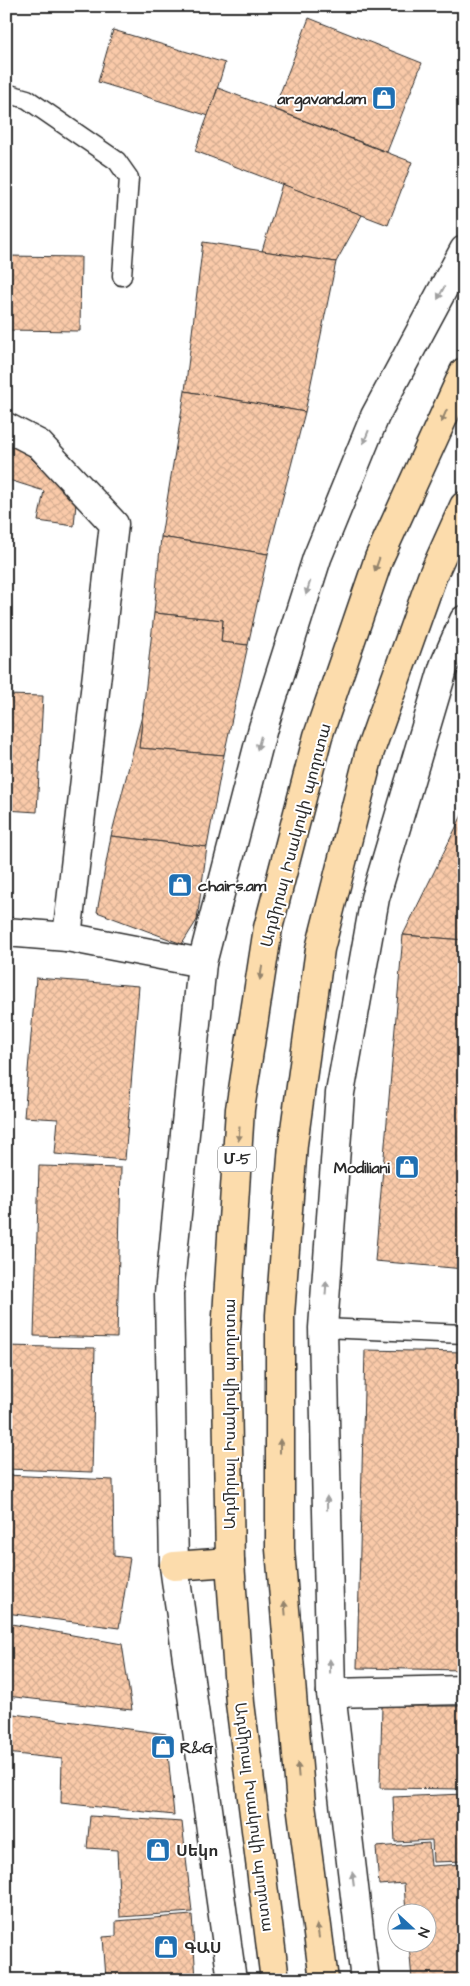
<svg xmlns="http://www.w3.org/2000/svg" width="470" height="1986" viewBox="0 0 470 1986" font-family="'Architects Daughter','Noto Sans Armenian',sans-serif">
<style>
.building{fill:url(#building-cross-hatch);stroke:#2b2b2b}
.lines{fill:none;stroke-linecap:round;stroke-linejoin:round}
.service-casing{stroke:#2b2b2b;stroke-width:21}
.minor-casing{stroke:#2b2b2b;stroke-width:31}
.trunk-casing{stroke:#2b2b2b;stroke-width:31}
.service{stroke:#fff;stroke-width:18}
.minor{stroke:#fff;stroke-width:28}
.trunk{stroke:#fcdcac;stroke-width:28}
.oneway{fill:#a0a0a0}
.oneway2{fill:#94846c}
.labels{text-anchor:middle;stroke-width:4;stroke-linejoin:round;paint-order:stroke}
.shield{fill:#fff;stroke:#6b6b6b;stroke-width:1}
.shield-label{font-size:15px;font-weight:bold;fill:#2b2b2b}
.poi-label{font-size:16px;font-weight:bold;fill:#2b2b2b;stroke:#fff;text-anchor:start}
.street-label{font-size:16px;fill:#2b2b2b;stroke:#fff}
</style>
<defs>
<pattern id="building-cross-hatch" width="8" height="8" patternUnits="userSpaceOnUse" patternTransform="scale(1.25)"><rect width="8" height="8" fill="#facaa9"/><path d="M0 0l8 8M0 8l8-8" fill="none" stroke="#d6ae92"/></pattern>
</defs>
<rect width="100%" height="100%" fill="#fff"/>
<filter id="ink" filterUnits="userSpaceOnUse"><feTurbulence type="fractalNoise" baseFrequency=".02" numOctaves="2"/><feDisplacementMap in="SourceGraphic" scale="10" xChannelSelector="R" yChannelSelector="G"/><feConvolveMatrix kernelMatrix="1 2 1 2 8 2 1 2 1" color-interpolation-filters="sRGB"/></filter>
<g filter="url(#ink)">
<g class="building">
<path d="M309 18 422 63 387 152 274 109Z"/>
<path d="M113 30 225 63 209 116 98 82Z"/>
<path d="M218 88 412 162 388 225 195 151Z"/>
<path d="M282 184 362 215 336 262 262 251Z"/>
<path d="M203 242 336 262 305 412 185 391Z"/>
<path d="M6 256 81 257 80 331 6 330Z"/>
<path d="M185 391 305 412 268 554 161 537Z"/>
<path d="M6 442 20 447 76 503 74 526 38 521 44 491 6 479Z"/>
<path d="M161 537 268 554 248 645 221 642 223 620 154 613Z"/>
<path d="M154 613 223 620 221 642 248 645 224 755 139 748Z"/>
<path d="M6 695 43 696 37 812 6 810Z"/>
<path d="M143 712 139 748 224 755 207 847 111 836Z"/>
<path d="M464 811V940L403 935Z"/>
<path d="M111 836 207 847 197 920 182 944 97 912Z"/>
<path d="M403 935 464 940V1269L375 1261Z"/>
<path d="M36 978 139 986 125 1160 55 1154 58 1119 24 1117Z"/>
<path d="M39 1166 121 1168 117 1338 34 1336Z"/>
<path d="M6 1346 95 1348 92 1472 6 1469Z"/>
<path d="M365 1350 464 1352V1670L357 1668Z"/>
<path d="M6 1475 113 1480 114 1556 130 1558 119 1628 6 1613Z"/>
<path d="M6 1623 122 1644 132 1710 6 1696Z"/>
<path d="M382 1706H464V1789L380 1788Z"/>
<path d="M6 1713 166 1734 174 1815 61 1803 62 1759 6 1753Z"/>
<path d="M464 1794V1861L433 1862 432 1840 395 1842 393 1797Z"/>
<path d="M90 1816 182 1822 192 1912 120 1917 117 1850 87 1848Z"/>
<path d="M429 1843 431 1866 464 1864V1979L412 1980 409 1944H428V1914H406L404 1883 379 1885 376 1847Z"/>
<path d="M192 1915 196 1980 106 1978 103 1937 116 1936V1921Z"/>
</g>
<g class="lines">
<defs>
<g id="service">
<path d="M6 93 27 99 117 161 129 178 122 276"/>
<path d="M323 1328 464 1334"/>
</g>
<g id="minor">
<path d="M6 427 39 444 114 524 67 937"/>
<path d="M6 932 67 937 202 963"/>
<path d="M331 1693 464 1690"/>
<path d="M232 1980 174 1566 169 1294 202 963 263 728 317 558 375 416 464 250"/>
<path d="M365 1980 331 1693 323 1328 340 1093 375 898 444 666 464 620"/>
</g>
<g id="trunk">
<path d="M174 1566 230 1562"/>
<path d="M275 1980 240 1703 230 1562 226 1332 240 1109 268 928 318 736 379 558 464 372"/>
<path d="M324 1980 301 1804 280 1549V1315L293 1144 320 949 370 751 432 577 464 506"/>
</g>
</defs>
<use href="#service" class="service-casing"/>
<use href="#minor" class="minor-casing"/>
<use href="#trunk" class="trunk-casing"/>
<use href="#service" class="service"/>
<use href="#minor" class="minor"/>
<use href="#trunk" class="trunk"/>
</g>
<defs><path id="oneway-solid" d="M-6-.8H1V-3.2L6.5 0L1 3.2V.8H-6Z" transform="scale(1.25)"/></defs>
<g class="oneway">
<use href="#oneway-solid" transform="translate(441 293) rotate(118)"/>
<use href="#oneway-solid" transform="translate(366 437) rotate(112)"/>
<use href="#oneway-solid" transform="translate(308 588) rotate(108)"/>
<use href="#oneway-solid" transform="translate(259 743) rotate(105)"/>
<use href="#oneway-solid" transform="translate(326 1288) rotate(-86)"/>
<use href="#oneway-solid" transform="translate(327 1503) rotate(-91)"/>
<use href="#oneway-solid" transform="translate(330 1666) rotate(-91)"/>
<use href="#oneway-solid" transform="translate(353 1879) rotate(-97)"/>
</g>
<g class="oneway2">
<use href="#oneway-solid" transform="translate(444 416) rotate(114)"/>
<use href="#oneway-solid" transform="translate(377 565) rotate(109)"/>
<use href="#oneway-solid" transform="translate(261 973) rotate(99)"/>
<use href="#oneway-solid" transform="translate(239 1134) rotate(94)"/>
<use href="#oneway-solid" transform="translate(280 1446) rotate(-90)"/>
<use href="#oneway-solid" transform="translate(285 1608) rotate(-95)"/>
<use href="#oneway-solid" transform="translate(298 1770) rotate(-95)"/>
<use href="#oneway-solid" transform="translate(318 1931) rotate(-98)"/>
</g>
</g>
<defs>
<symbol id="shop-square" viewBox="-11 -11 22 22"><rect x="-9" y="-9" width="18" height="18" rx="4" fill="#1f6fb2" stroke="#fff"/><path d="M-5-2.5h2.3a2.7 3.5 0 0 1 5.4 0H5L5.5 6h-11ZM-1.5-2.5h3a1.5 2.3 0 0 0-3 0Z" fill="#fff"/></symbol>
</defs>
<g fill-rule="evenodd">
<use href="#shop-square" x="370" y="84" width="28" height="28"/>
<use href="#shop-square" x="166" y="871" width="28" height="28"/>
<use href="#shop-square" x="393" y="1153" width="28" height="28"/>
<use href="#shop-square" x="149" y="1733" width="28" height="28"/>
<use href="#shop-square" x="144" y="1836" width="28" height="28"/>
<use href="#shop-square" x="152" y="1933" width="28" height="28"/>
</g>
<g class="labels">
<rect class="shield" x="218" y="1146.5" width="38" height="25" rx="4"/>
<g class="shield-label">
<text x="237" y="1164">Մ-5</text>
</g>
<g class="poi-label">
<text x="366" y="104" text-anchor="end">argavand.am</text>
<text x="198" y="891">chairs.am</text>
<text x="390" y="1173" text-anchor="end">Modiliani</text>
<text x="180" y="1753">R&amp;G</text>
<text x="176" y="1856">Սեկո</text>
<text x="184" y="1953">ԳԱՍ</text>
</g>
<g class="street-label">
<text transform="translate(295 835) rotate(-75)" y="6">Ադմիրալ Իսակովի պողոտա</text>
<text transform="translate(229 1414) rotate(-90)" y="6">Ադմիրալ Իսակովի պողոտա</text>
<text transform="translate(255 1817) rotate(83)" y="6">Ադմիրալ Իսակովի պողոտա</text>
</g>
</g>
<rect width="470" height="1986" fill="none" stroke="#fff" stroke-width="25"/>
<rect x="12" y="12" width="445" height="1961" fill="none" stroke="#2b2b2b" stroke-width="2" filter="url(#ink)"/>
<g transform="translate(412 1928) rotate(111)"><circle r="24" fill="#ffffff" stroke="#aaaaaa"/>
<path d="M0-4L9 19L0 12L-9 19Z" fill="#1f6fb2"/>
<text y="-8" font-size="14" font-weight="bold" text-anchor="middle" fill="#2b2b2b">N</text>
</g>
</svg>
